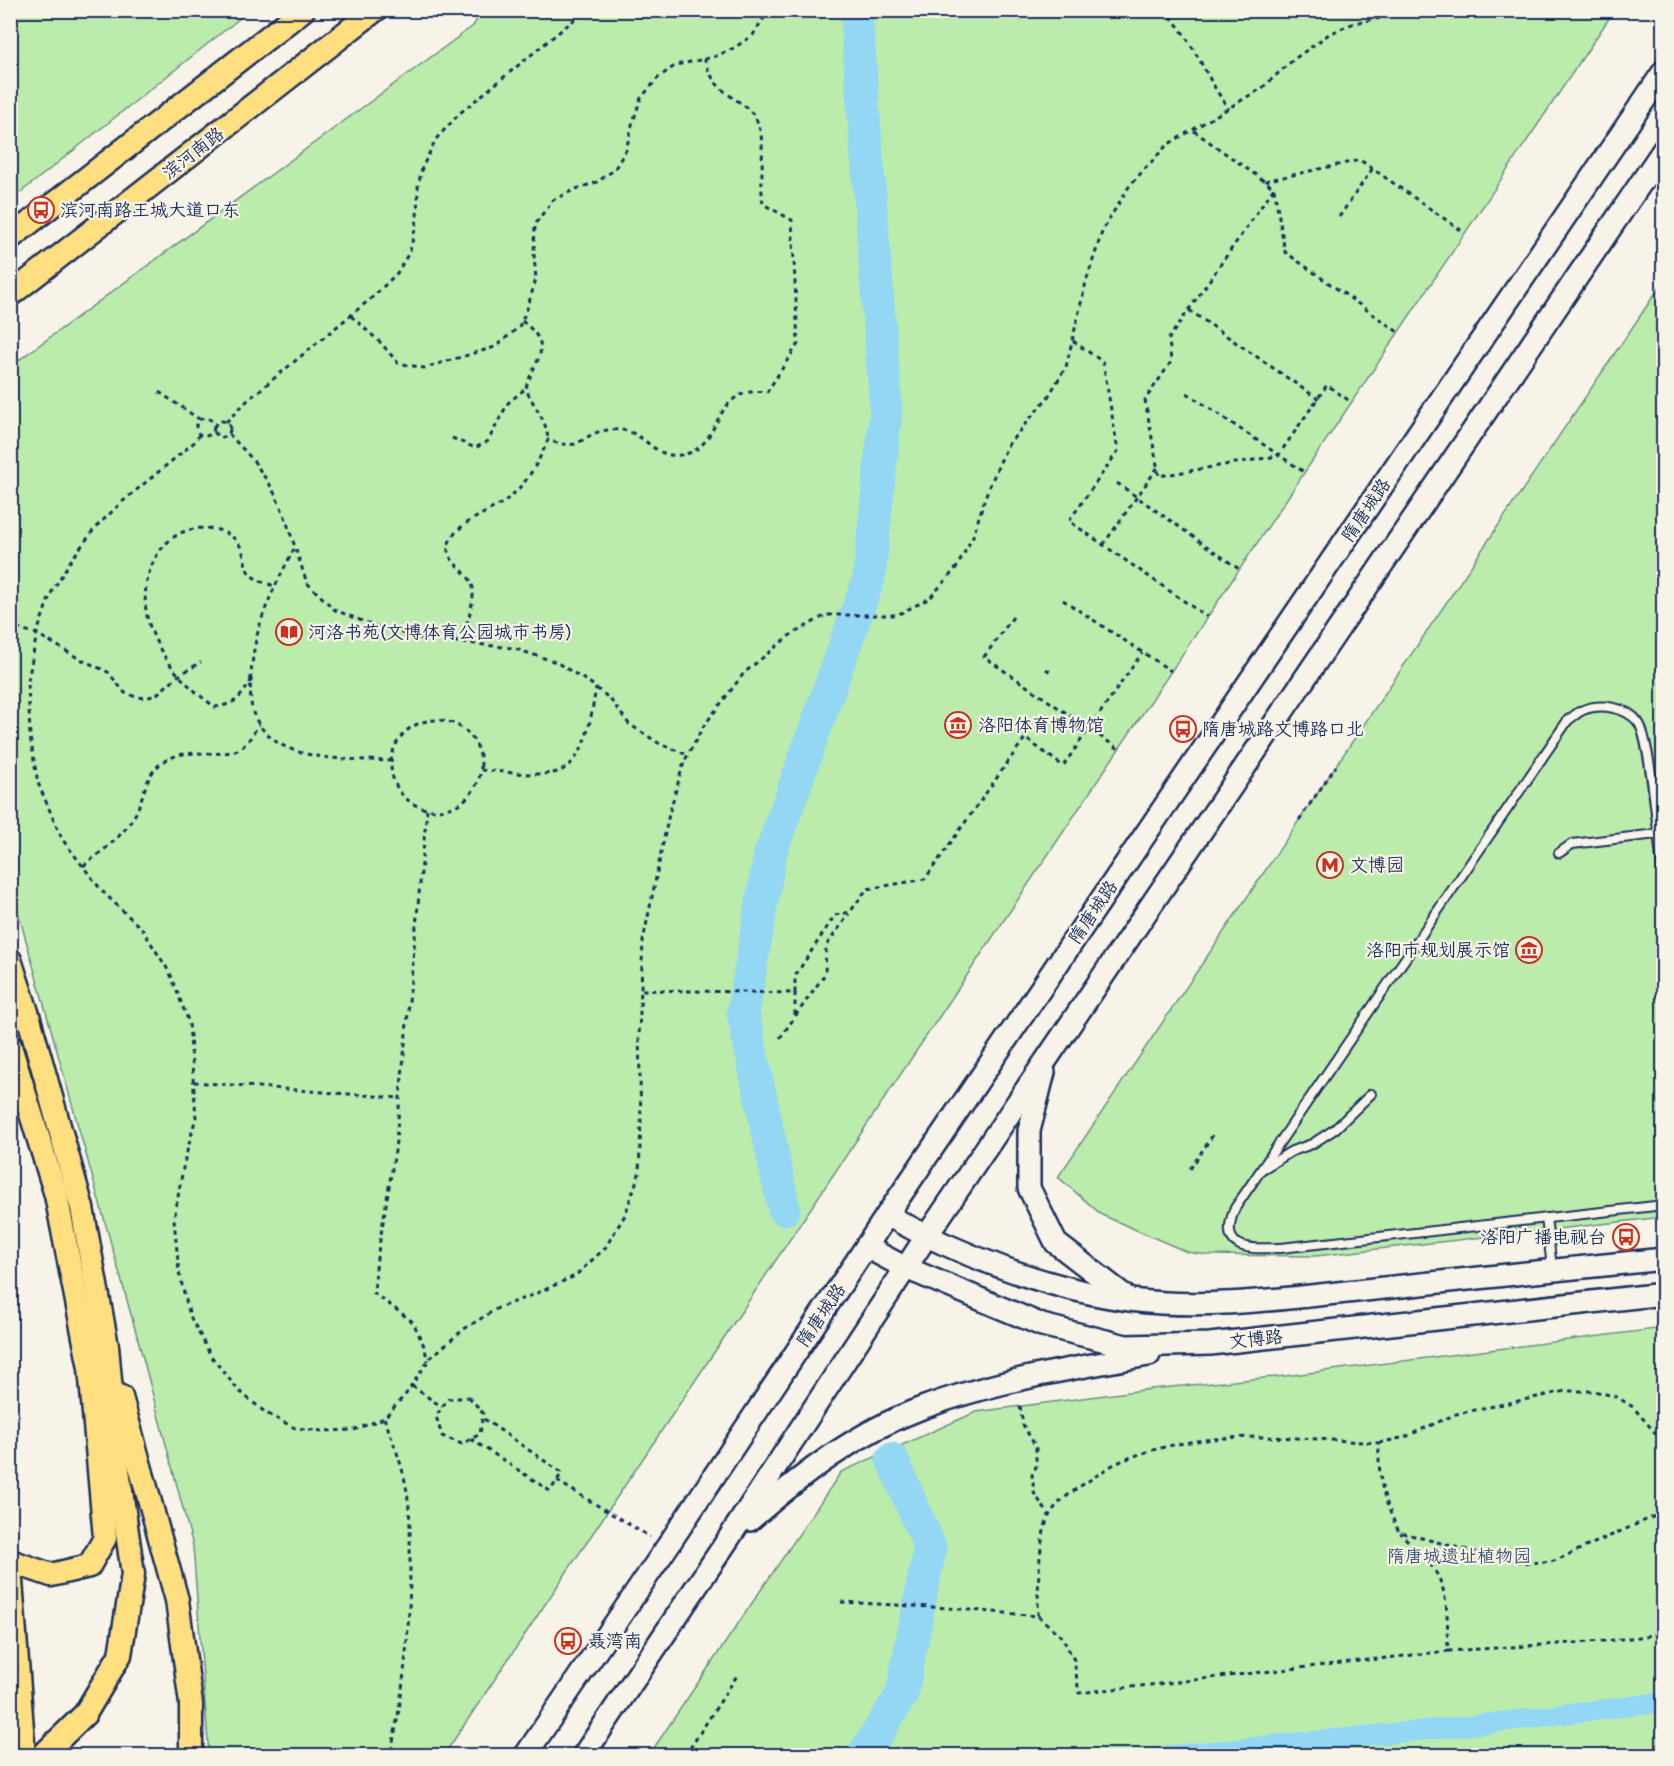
<svg xmlns="http://www.w3.org/2000/svg" width="1674" height="1766" viewBox="0 0 1674 1766" font-family="Pangolin,'LXGW WenKai TC',sans-serif">
<style>
.green{fill:#bbecac;stroke:#6b8e85;stroke-width:1.5}
.lines{fill:none;stroke-linecap:round;stroke-linejoin:round}
.canal{stroke:#93d7f4;stroke-width:20}
.river{stroke:#93d7f4;stroke-width:33}
.lane-casing{stroke:#1b2f5e;stroke-width:12}
.secondary-casing{stroke:#1b2f5e;stroke-width:26}
.primary-casing{stroke:#1b2f5e;stroke-width:27}
.path{stroke:#1b2f5e;stroke-width:3;stroke-dasharray:4.5 4.5;stroke-linecap:butt}
.lane{stroke:#f7f3e8;stroke-width:8}
.secondary{stroke:#f7f3e8;stroke-width:21}
.primary{stroke:#ffdf80;stroke-width:22}
.labels{text-anchor:middle;stroke-width:4.5;stroke-linejoin:round;paint-order:stroke}
.street-label{font-size:18px;fill:#1b2f5e;stroke:#f7f3e8}
.poi-label{font-size:18px;fill:#1b2f5e;stroke:#f7f3e8;text-anchor:start}
.park-label{font-size:18px;fill:#3b556e;stroke:#f7f3e8}
</style>
<rect width="100%" height="100%" fill="#f7f3e8"/>
<filter id="ink" filterUnits="userSpaceOnUse"><feTurbulence type="fractalNoise" baseFrequency=".0167" numOctaves="2"/><feDisplacementMap in="SourceGraphic" scale="12" xChannelSelector="R" yChannelSelector="G"/><feConvolveMatrix kernelMatrix="1 2 1 2 8 2 1 2 1" color-interpolation-filters="sRGB"/></filter>
<g filter="url(#ink)">
<g class="green">
<path d="M11 10H249V11L11 200Z"/>
<path d="M482 11H1614L444 1755H209L193 1546 139 1343 11 887V366L473 26Z"/>
<path d="M1663 282V1217L1316 1256 1207 1255 1187 1252 1102 1215 1058 1177Z"/>
<path d="M1663 1328V1755H649L841 1472 976 1412 1151 1389 1285 1376Z"/>
</g>
<g class="lines">
<path class="canal" d="M1163 1756 1466 1726 1664 1702"/>
<g class="river">
<path d="M784 1209 743 1013 770 855 869 578 886 409 856 10"/>
<path d="M863 1756 902 1694 930 1547 892 1459"/>
</g>
<defs>
<g id="lane">
<path d="M1559 853 1572 844 1657 834"/>
<path d="M1664 885C1660 858 1651 737 1638 722 1627 707 1600 703 1583 710 1578 712 1573 717 1568 720L1235 1208C1217 1251 1248 1249 1281 1248L1664 1205"/>
<path d="M1264 1168 1292 1151 1312 1144 1335 1129 1371 1094"/>
<path d="M1546 1218 1552 1267"/>
</g>
<g id="secondary">
<path d="M1044 1072 1029 1131V1188L1056 1243 1125 1296"/>
<path d="M887 1215C956 1254 1051 1290 1130 1300 1208 1310 1288 1298 1365 1290 1465 1279 1564 1269 1664 1259"/>
<path d="M866 1247 906 1268 1042 1325 1126 1346 1210 1344 1664 1294"/>
<path d="M750 1520C801 1475 857 1432 922 1408 994 1381 1073 1368 1149 1355"/>
<path d="M525 1756 667 1547 887 1215 1664 71"/>
<path d="M583 1756 729 1538 926 1237 1664 149"/>
</g>
<g id="primary">
<path d="M10 238 303 10"/>
<path d="M10 295 375 10"/>
<path d="M10 960 28 1015 82 1208 107 1346 118 1470 133 1574 120 1655 85 1714 42 1756"/>
<path d="M10 1046 56 1195 90 1368 105 1538 89 1566 51 1575 10 1561"/>
<path d="M121 1397 177 1600 191 1704V1756"/>
<path d="M10 1567 24 1756"/>
</g>
</defs>
<use href="#lane" class="lane-casing"/>
<use href="#secondary" class="secondary-casing"/>
<use href="#primary" class="primary-casing"/>
<g class="path">
<path d="M620 10 636 14 651 10"/>
<path d="M1164 10C1193 38 1205 77 1229 109"/>
<path d="M10 14 14 10"/>
<path d="M1194 131 1274 188 1169 338 1171 362 1145 400 1159 476 1278 456 1327 385 1351 402"/>
<path d="M1265 181 1360 160 1465 233"/>
<path d="M1274 188 1285 252 1398 332"/>
<path d="M1339 217 1373 168"/>
<path d="M1189 310 1318 399"/>
<path d="M351 316 380 342 398 363 424 368 495 347 519 327 527 309 536 279 534 255 535 224 553 200 576 189 597 182 614 170 626 150 632 125 641 98 659 77 676 65 714 57 734 48 753 35 769 10"/>
<path d="M522 321C556 348 535 357 526 388 533 407 547 419 548 440"/>
<path d="M1073 341 1103 362 1118 451 1069 521 1207 617"/>
<path d="M159 392 199 419"/>
<path d="M1187 393 1304 472"/>
<circle cx="205" cy="427" r="9"/>
<circle cx="222" cy="429" r="8"/>
<path d="M226 422 249 399 374 296 397 273 410 251 417 220 418 187 422 168 436 139 460 113 586 10"/>
<path d="M199 434 197 440 122 502 95 528 69 563 50 595 37 633 28 681 30 737 38 783 62 839 102 891 142 929 170 973 189 1023 196 1117 184 1163 174 1219 179 1273 190 1316 211 1356 238 1390 266 1413 295 1428 323 1431 354 1430 384 1418 406 1394 430 1358 464 1329 498 1308 535 1294 575 1276 605 1248 625 1215 639 1174 641 1121 639 1035 643 941 669 814 684 762 703 727 744 673 789 636 826 615H897L930 598 957 567 973 536 987 492 1007 446 1048 397 1066 367 1086 282 1103 229 1130 185 1167 145 1262 88 1293 60 1329 34 1354 23 1397 15 1410 10"/>
<path d="M229 434 253 460 272 488 284 514 307 583 335 610 377 627 421 638 513 648 556 662 590 683 610 699 629 724 660 744 688 755"/>
<path d="M452 438 475 448 488 441 508 403 526 388"/>
<path d="M1117 483 1239 569"/>
<path d="M1103 545 1158 467"/>
<path d="M294 549C281 574 267 600 259 628 253 648 246 696 254 715 259 728 273 742 286 747 317 761 357 759 390 761"/>
<path d="M1063 600 1171 671"/>
<path d="M1013 617 984 657 1119 749"/>
<path d="M10 622 15 627 37 634 78 658 108 672 125 693 136 697 147 698 157 694 178 676 201 662"/>
<path d="M462 642C465 627 477 597 472 584 467 570 442 559 449 543 458 521 488 514 506 500 527 484 538 463 548 440 557 443 565 446 575 444 580 442 586 438 591 435 600 430 612 429 622 430 648 433 655 464 689 453 722 442 713 385 767 392L798 344 792 220 763 204C759 179 767 144 757 121 751 107 734 100 723 90 713 82 708 70 704 58"/>
<path d="M1046 669 1052 673"/>
<path d="M252 679C241 697 237 704 215 707 186 686 162 661 150 627 134 583 159 520 213 529 227 531 239 539 243 553 245 558 245 566 248 571 254 580 264 583 275 586"/>
<circle cx="436" cy="765" r="45"/>
<path d="M481 770C499 771 545 778 560 771 588 758 591 714 596 688"/>
<path d="M427 809 395 1151 377 1258 374 1293 413 1322 424 1346 428 1361"/>
<path d="M1299 820 1336 766"/>
<path d="M83 866C101 852 120 839 133 818 144 801 144 774 163 762 187 746 210 758 235 751 246 747 253 734 259 724"/>
<path d="M642 990 795 993V976L835 915 850 912 867 889 925 879 1025 738 1063 766 1142 653"/>
<path d="M795 1015V993"/>
<path d="M780 1038 825 974 826 946 849 914"/>
<path d="M194 1082 400 1098"/>
<path d="M1190 1169 1215 1132"/>
<path d="M412 1386 442 1407"/>
<path d="M469 1397 483 1413 480 1434 462 1444 442 1436 436 1416 448 1399Z"/>
<path d="M1020 1406 1023 1425 1036 1447V1467L1032 1475 1034 1493 1049 1515"/>
<path d="M384 1418C393 1441 403 1466 407 1492 411 1516 410 1541 410 1565 410 1628 404 1694 390 1756"/>
<path d="M471 1439 550 1491 562 1473 484 1419"/>
<path d="M1379 1443 1405 1437 1456 1414 1566 1391H1594L1617 1397 1633 1407 1664 1443"/>
<path d="M557 1481 650 1537"/>
<path d="M841 1602 948 1608 1038 1616C1038 1589 1038 1539 1049 1516 1056 1502 1077 1488 1090 1480 1099 1474 1108 1467 1117 1463 1200 1426 1291 1438 1379 1443 1378 1481 1383 1498 1399 1532L1490 1556 1528 1563 1554 1561 1664 1512"/>
<path d="M1038 1616 1062 1637 1074 1660 1079 1693 1448 1651C1447 1624 1450 1592 1433 1568 1424 1555 1411 1544 1400 1533"/>
<path d="M1448 1651 1605 1641 1647 1636 1664 1631"/>
<path d="M685 1756 738 1674"/>
</g>
<use href="#lane" class="lane"/>
<use href="#secondary" class="secondary"/>
<use href="#primary" class="primary"/>
</g>
</g>
<defs>
<symbol id="bus-ring" viewBox="-11 -11 22 22"><circle r="9.5" fill="#f7f3e8" stroke="#c8321e" stroke-width="1.5"/><path d="M-5-6H5V4H4V6H2V4H-2V6H-4V4H-5ZM-3.5-4V0h7V-4ZM-3.5 1.2v1.5H-2V1.2ZM2 1.2v1.5H3.5V1.2Z" fill="#c8321e"/></symbol>
<symbol id="library-ring" viewBox="-11 -11 22 22"><circle r="9.5" fill="#f7f3e8" stroke="#c8321e" stroke-width="1.5"/><path d="M-6-4Q-3-5.5-.7-3.5V5Q-3 3-6 4ZM6-4Q3-5.5 .7-3.5V5Q3 3 6 4Z" fill="#c8321e"/></symbol>
<symbol id="museum-ring" viewBox="-11 -11 22 22"><circle r="9.5" fill="#f7f3e8" stroke="#c8321e" stroke-width="1.5"/><path d="M0-6L6-3V-2H-6V-3ZM-5-1h2V3h-2ZM-1-1h2V3h-2ZM3-1h2V3H3ZM-6 4H6V6H-6Z" fill="#c8321e"/></symbol>
<symbol id="metro-ring" viewBox="-11 -11 22 22"><circle r="9.5" fill="#f7f3e8" stroke="#c8321e" stroke-width="1.5"/><path d="M-5.5 5V-5H-3L0 0L3-5H5.5V5H3V-.5L0 4L-3-.5V5Z" fill="#c8321e"/></symbol>
</defs>
<g fill-rule="evenodd">
<use href="#bus-ring" x="26" y="195" width="30" height="30"/>
<use href="#library-ring" x="274" y="617" width="30" height="30"/>
<use href="#museum-ring" x="943" y="710" width="30" height="30"/>
<use href="#bus-ring" x="1168" y="714" width="30" height="30"/>
<use href="#metro-ring" x="1315" y="850" width="30" height="30"/>
<use href="#museum-ring" x="1514" y="935" width="30" height="30"/>
<use href="#bus-ring" x="1611" y="1222" width="30" height="30"/>
<use href="#bus-ring" x="553" y="1626" width="30" height="30"/>
</g>
<g class="labels">
<g class="street-label">
<text transform="translate(193 153) rotate(-38)" y="6">滨河南路</text>
<text transform="translate(1366 510) rotate(-56)" y="6">隋唐城路</text>
<text transform="translate(1093 912) rotate(-56)" y="6">隋唐城路</text>
<text transform="translate(821 1315) rotate(-56)" y="6">隋唐城路</text>
<text transform="translate(1256 1339) rotate(-6)" y="6">文博路</text>
</g>
<g class="poi-label">
<text x="60" y="216">滨河南路王城大道口东</text>
<text x="308" y="638">河洛书苑(文博体育公园城市书房)</text>
<text x="978" y="731">洛阳体育博物馆</text>
<text x="1202" y="735">隋唐城路文博路口北</text>
<text x="1350" y="871">文博园</text>
<text x="1510" y="956" text-anchor="end">洛阳市规划展示馆</text>
<text x="1606" y="1243" text-anchor="end">洛阳广播电视台</text>
<text x="588" y="1647">聂湾南</text>
</g>
<g class="park-label">
<text x="1459" y="1562">隋唐城遗址植物园</text>
</g>
</g>
<rect width="1674" height="1766" fill="none" stroke="#f7f3e8" stroke-width="36"/>
<rect x="18" y="18" width="1638" height="1730" fill="none" stroke="#1b2f5e" stroke-width="2" filter="url(#ink)"/>
</svg>
